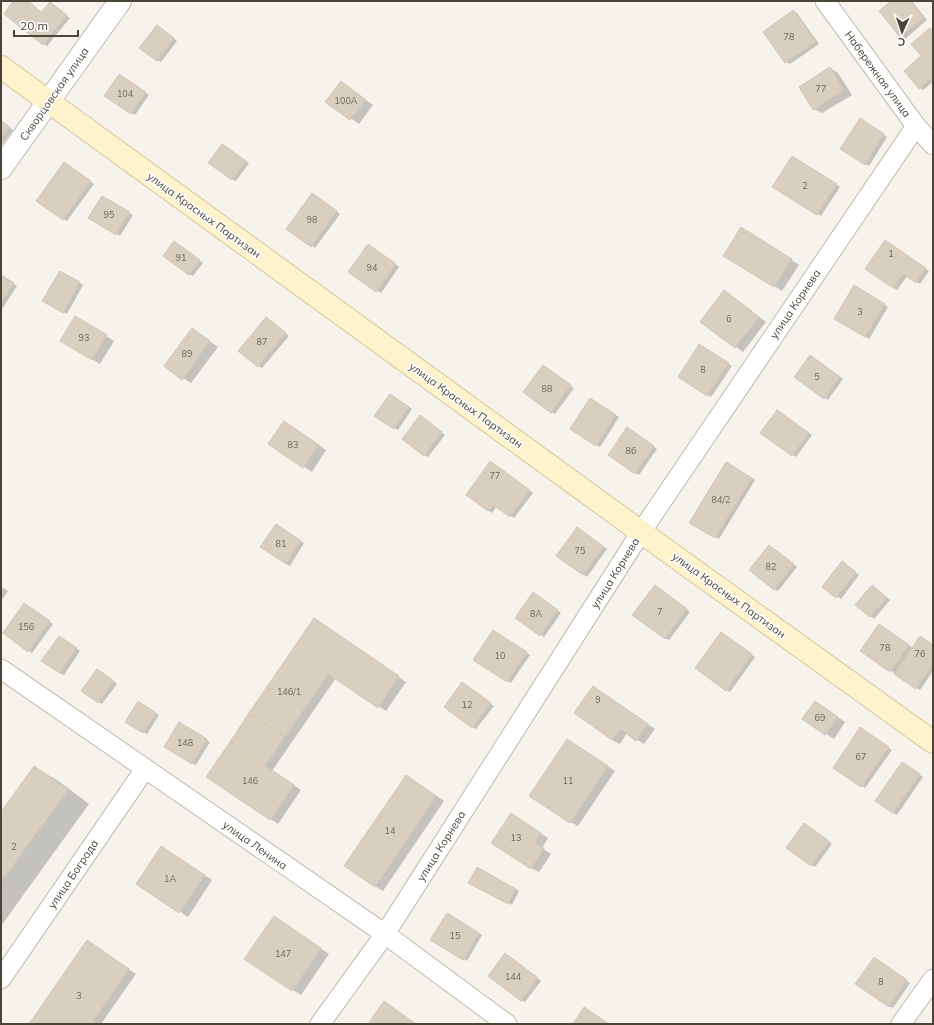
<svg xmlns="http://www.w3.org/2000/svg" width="934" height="1025" viewBox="0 0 934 1025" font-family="Mulish,sans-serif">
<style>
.shadow{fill:#0003}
.building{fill:#d8cfc1;stroke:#d3c7b4}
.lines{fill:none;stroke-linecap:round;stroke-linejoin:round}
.minor-casing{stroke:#c2bbae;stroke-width:21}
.tertiary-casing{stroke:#c2bbae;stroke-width:24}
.secondary-casing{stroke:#d6c79b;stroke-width:24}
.minor{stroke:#fff;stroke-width:19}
.tertiary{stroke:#fff;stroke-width:22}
.secondary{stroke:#fff3cd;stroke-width:22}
.labels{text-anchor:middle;stroke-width:3;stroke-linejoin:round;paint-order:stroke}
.number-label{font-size:9px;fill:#6e675b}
.street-label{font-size:11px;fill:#4b4439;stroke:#fff}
</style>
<rect width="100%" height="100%" fill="#f6f3ec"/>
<g class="shadow">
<path d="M15 1H27L42 13 53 5 70 18 47 46 44 44Z"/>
<path d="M893 1H912L927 20 905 39 901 37 880 11Z"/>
<path d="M794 11 797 13 819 44 790 64 786 62Z"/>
<path d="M161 28 177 41 161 62 158 60Z"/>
<path d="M930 30 933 31V82L923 90 920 88 922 56Z"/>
<path d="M830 68 838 73 852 95 822 113 814 109Z"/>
<path d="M123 78 149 95 135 115 132 113Z"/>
<path d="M341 82 373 105 359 124 327 101Z"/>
<path d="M863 121 887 137 869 166 841 148Z"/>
<path d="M1 122 13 130 1 146Z"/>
<path d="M226 147 249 163 236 181 232 179Z"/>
<path d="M792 158 840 187 821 216 774 186Z"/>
<path d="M68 165 94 184 67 221 63 219Z"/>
<path d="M316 196 340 214 315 248 288 229Z"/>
<path d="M102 197 133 215 120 236 90 218Z"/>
<path d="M749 233 799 265 782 291 724 255Z"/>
<path d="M178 244 203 263 193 276 189 274Z"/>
<path d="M889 244 929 271 920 284 907 276 897 290 867 269Z"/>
<path d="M372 248 399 267 381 293 350 272Z"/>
<path d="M60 272 83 285 67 314 44 301Z"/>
<path d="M1 275 17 286 2 309H1Z"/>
<path d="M854 287 888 307 869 339 835 318Z"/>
<path d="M732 296 766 322 743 352 701 321Z"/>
<path d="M76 317 114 341 100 364 61 340Z"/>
<path d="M270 320 289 336 262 368 258 366Z"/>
<path d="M192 329 218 347 191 383 165 366Z"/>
<path d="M703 347 732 366 711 397 708 395Z"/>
<path d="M814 358 843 379 828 400 825 398Z"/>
<path d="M546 368 574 388 555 414 524 392Z"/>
<path d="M394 397 412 409 398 430 394 428Z"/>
<path d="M590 399 619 417 600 447 571 428Z"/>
<path d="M781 413 812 435 796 457 762 433Z"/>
<path d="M424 418 445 435 428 457 424 455Z"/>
<path d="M292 427 326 450 312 472 269 444Z"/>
<path d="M631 430 657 449 639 475 635 473Z"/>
<path d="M727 463 755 480 719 539 691 522Z"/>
<path d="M494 465 533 493 514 518 497 506 492 513 467 495Z"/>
<path d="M280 527 304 543 290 566 286 564Z"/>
<path d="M581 531 607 549 587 577 558 556Z"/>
<path d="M773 548 797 567 778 591 774 589Z"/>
<path d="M845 564 859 575 841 599 823 587Z"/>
<path d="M1 587 8 591 1 601Z"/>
<path d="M876 588 890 600 874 619 856 604Z"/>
<path d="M659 589 690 612 669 640 665 638Z"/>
<path d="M536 596 561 613 544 637 541 635Z"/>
<path d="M28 606 53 624 32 653 29 651Z"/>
<path d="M322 624 406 682 386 711 336 678 272 771 301 790 278 824 207 776Z"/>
<path d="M883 628 913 648 933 645V671L920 690 862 651Z"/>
<path d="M497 633 530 655 511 683 507 681Z"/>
<path d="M724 635 755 657 730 692 727 690Z"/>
<path d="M63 639 80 651 64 675 60 673Z"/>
<path d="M101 672 117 684 102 704 98 702Z"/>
<path d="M466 685 494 706 476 729 472 727Z"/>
<path d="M594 687 655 729 644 744 627 733 620 744 612 740Z"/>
<path d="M816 702 845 722 834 739 804 719Z"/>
<path d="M138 703 159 715 147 734 127 722Z"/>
<path d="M179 723 210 742 196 765 165 747Z"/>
<path d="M864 731 892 750 865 788 834 767Z"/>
<path d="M575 745 615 771 578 826 570 822Z"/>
<path d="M906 765 923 777 897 815 893 813Z"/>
<path d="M34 767 57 780 89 804 1 926V814Z"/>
<path d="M414 781 444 801 383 891 375 886Z"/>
<path d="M519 819 548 838 542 848 551 854 539 872 531 868Z"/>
<path d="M808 826 832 844 815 867 812 865Z"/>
<path d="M169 852 212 880 188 917 137 883Z"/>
<path d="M477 869 519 891 512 905 470 882Z"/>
<path d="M447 914 482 935 467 961 432 940Z"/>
<path d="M282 922 329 954 301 995 246 959Z"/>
<path d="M95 946 136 974 101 1024H31Z"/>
<path d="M508 956 541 981 525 1002 521 1000Z"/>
<path d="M877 960 910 983 893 1008 889 1006Z"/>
</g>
<g class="building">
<path d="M13 1H28L41 12 50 2 67 15 43 45 4 14Z"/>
<path d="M891 1H911L924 18 900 37 879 11Z"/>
<path d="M793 10 816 42 785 63 763 32Z"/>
<path d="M157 25 174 38 157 61 139 48Z"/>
<path d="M930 28 933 32V77L919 89 904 71 921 56 911 44Z"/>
<path d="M830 67 844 90 813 110 799 87Z"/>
<path d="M119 74 146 92 131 114 104 96Z"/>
<path d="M341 81 366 100 350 120 325 102Z"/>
<path d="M860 118 884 134 865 165 840 149Z"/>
<path d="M1 121 10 127 1 139Z"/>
<path d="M222 144 246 161 232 180 208 163Z"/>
<path d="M792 156 837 184 817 215 772 187Z"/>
<path d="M64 162 91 181 63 220 36 201Z"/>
<path d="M312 193 337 211 311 247 286 229Z"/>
<path d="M102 196 130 212 116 235 88 218Z"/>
<path d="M741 227 792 259 774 287 723 256Z"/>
<path d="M885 240 926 268 916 283 903 274 893 288 865 269Z"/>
<path d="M174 241 200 260 189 275 163 256Z"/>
<path d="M368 244 396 264 376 292 348 272Z"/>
<path d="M60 271 80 282 63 313 42 301Z"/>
<path d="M1 275 14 283 1 303Z"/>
<path d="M854 285 885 304 865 337 834 319Z"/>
<path d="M724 290 759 317 735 348 700 322Z"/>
<path d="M75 316 107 335 92 360 60 341Z"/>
<path d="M266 317 286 333 258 367 238 351Z"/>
<path d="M192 328 210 341 182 380 164 366Z"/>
<path d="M699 344 729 363 707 396 678 377Z"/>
<path d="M810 355 840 377 824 399 794 377Z"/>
<path d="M543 365 571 385 551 413 523 392Z"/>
<path d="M390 394 409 407 394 429 374 416Z"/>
<path d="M590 398 616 415 596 446 570 429Z"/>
<path d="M777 410 809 433 792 456 760 433Z"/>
<path d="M420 415 442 432 424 456 402 439Z"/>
<path d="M284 421 319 445 303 468 268 444Z"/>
<path d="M627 427 654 446 635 474 608 455Z"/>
<path d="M490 461 530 490 510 517 493 505 488 511 466 495Z"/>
<path d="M726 462 752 478 715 538 689 523Z"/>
<path d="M276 524 301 541 286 564 260 547Z"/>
<path d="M577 527 604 547 583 575 556 556Z"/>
<path d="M769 545 794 564 774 590 749 570Z"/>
<path d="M842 561 856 572 836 598 822 587Z"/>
<path d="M655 585 687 609 665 639 632 615Z"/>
<path d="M872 585 887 598 870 617 855 605Z"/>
<path d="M533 592 558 610 540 636 515 618Z"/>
<path d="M24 603 50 621 28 652 3 633Z"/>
<path d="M314 618 399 676 378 708 328 674 285 737 249 713Z"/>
<path d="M879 624 909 645 890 672 860 651Z"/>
<path d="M493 630 527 652 507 682 473 660Z"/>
<path d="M721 632 752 654 726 691 695 668Z"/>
<path d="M59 636 77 648 60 673 41 661Z"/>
<path d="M920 636 933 645V664L916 689 894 674Z"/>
<path d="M97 669 114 681 98 703 81 691Z"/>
<path d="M462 682 491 703 472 728 444 707Z"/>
<path d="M593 686 648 724 636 741 620 729 612 740 574 713Z"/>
<path d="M138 701 156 713 143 733 125 722Z"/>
<path d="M815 701 838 717 825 735 802 719Z"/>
<path d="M249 713 285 737 265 766 230 742Z"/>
<path d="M179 722 207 739 192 764 164 747Z"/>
<path d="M860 727 889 747 861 787 833 768Z"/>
<path d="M567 739 608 766 570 823 529 796Z"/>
<path d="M230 742 294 785 270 820 206 777Z"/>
<path d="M902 762 920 774 893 813 875 801Z"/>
<path d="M34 766 68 790 1 882V812Z"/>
<path d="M406 775 436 796 375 887 344 866Z"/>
<path d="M511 813 541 833 535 843 544 848 531 869 491 843Z"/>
<path d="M804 823 829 841 811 866 786 848Z"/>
<path d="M161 846 205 875 179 913 136 884Z"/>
<path d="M477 867 516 889 508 904 468 883Z"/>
<path d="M447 913 479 933 463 960 430 940Z"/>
<path d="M274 916 321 948 292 991 244 959Z"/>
<path d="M87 940 129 969 91 1024H29Z"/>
<path d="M505 953 538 978 521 1001 488 976Z"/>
<path d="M874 957 907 980 889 1007 855 984Z"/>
<path d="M384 1001 416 1024H368Z"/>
<path d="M584 1007 609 1024H573Z"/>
</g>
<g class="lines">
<defs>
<g id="minor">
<path d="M825 1 916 126 933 145"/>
<path d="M1 669 385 934 507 1024"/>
<path d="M1 979 145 769"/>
<path d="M320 1024 385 934 641 532 916 126"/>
<path d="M901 1024 933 979"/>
</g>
<path id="tertiary" d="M1 168 120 1"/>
<path id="secondary" d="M1 67 641 532 933 742"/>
</defs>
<use href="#minor" class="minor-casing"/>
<use href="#tertiary" class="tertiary-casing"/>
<use href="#secondary" class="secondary-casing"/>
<use href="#minor" class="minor"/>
<use href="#tertiary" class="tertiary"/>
<use href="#secondary" class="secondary"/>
</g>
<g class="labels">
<g class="number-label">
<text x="789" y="40">78</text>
<text x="821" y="92">77</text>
<text x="125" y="97">104</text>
<text x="346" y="104">100А</text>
<text x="805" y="189">2</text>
<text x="109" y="218">95</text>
<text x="312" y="223">98</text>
<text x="891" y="257">1</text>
<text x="181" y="261">91</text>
<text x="372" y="271">94</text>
<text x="860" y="315">3</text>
<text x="729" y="322">6</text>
<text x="84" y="341">93</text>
<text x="262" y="345">87</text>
<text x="187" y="357">89</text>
<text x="703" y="373">8</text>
<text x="817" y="380">5</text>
<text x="547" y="392">88</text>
<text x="293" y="448">83</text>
<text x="631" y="454">86</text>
<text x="495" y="479">77</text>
<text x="721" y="503">84/2</text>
<text x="281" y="547">81</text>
<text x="580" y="554">75</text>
<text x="771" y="570">82</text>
<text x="660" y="615">7</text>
<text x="536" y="617">8А</text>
<text x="26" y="630">156</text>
<text x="885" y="651">78</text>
<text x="920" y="657">76</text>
<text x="500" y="659">10</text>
<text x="289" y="695">146/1</text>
<text x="598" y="703">9</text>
<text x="467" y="708">12</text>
<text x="820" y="721">69</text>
<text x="185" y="746">148</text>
<text x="861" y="760">67</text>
<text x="250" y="784">146</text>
<text x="568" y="784">11</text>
<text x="390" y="834">14</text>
<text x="516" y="841">13</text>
<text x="14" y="850">2</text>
<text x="170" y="882">1А</text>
<text x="455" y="939">15</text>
<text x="283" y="957">147</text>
<text x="513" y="980">144</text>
<text x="881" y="985">8</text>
<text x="79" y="999">3</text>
</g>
<g class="street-label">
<text transform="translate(878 74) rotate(54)" y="4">Набережная улица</text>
<text transform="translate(54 94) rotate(-55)" y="4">Скворцовская улица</text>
<text transform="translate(204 215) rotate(36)" y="4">улица Красных Партизан</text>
<text transform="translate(795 304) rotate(-56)" y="4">улица Корнева</text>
<text transform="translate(466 405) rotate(36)" y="4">улица Красных Партизан</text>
<text transform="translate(615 573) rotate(-58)" y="4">улица Корнева</text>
<text transform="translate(729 595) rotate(36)" y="4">улица Красных Партизан</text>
<text transform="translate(255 845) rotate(35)" y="4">улица Ленина</text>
<text transform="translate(441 846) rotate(-58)" y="4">улица Корнева</text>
<text transform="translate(73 874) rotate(-56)" y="4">улица Бограда</text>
</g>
</g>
<rect width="934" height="1025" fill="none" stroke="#4b4439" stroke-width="4"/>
<g transform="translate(902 32) rotate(183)" stroke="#ffffff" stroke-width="3" paint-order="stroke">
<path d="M0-3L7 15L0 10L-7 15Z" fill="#4b4439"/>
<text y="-6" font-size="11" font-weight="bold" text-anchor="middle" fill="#4b4439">С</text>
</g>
<path d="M14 30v6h64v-6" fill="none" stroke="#4b4439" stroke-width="2"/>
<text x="20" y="30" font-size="12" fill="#4b4439" stroke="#ffffff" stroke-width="3" paint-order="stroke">20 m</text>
</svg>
